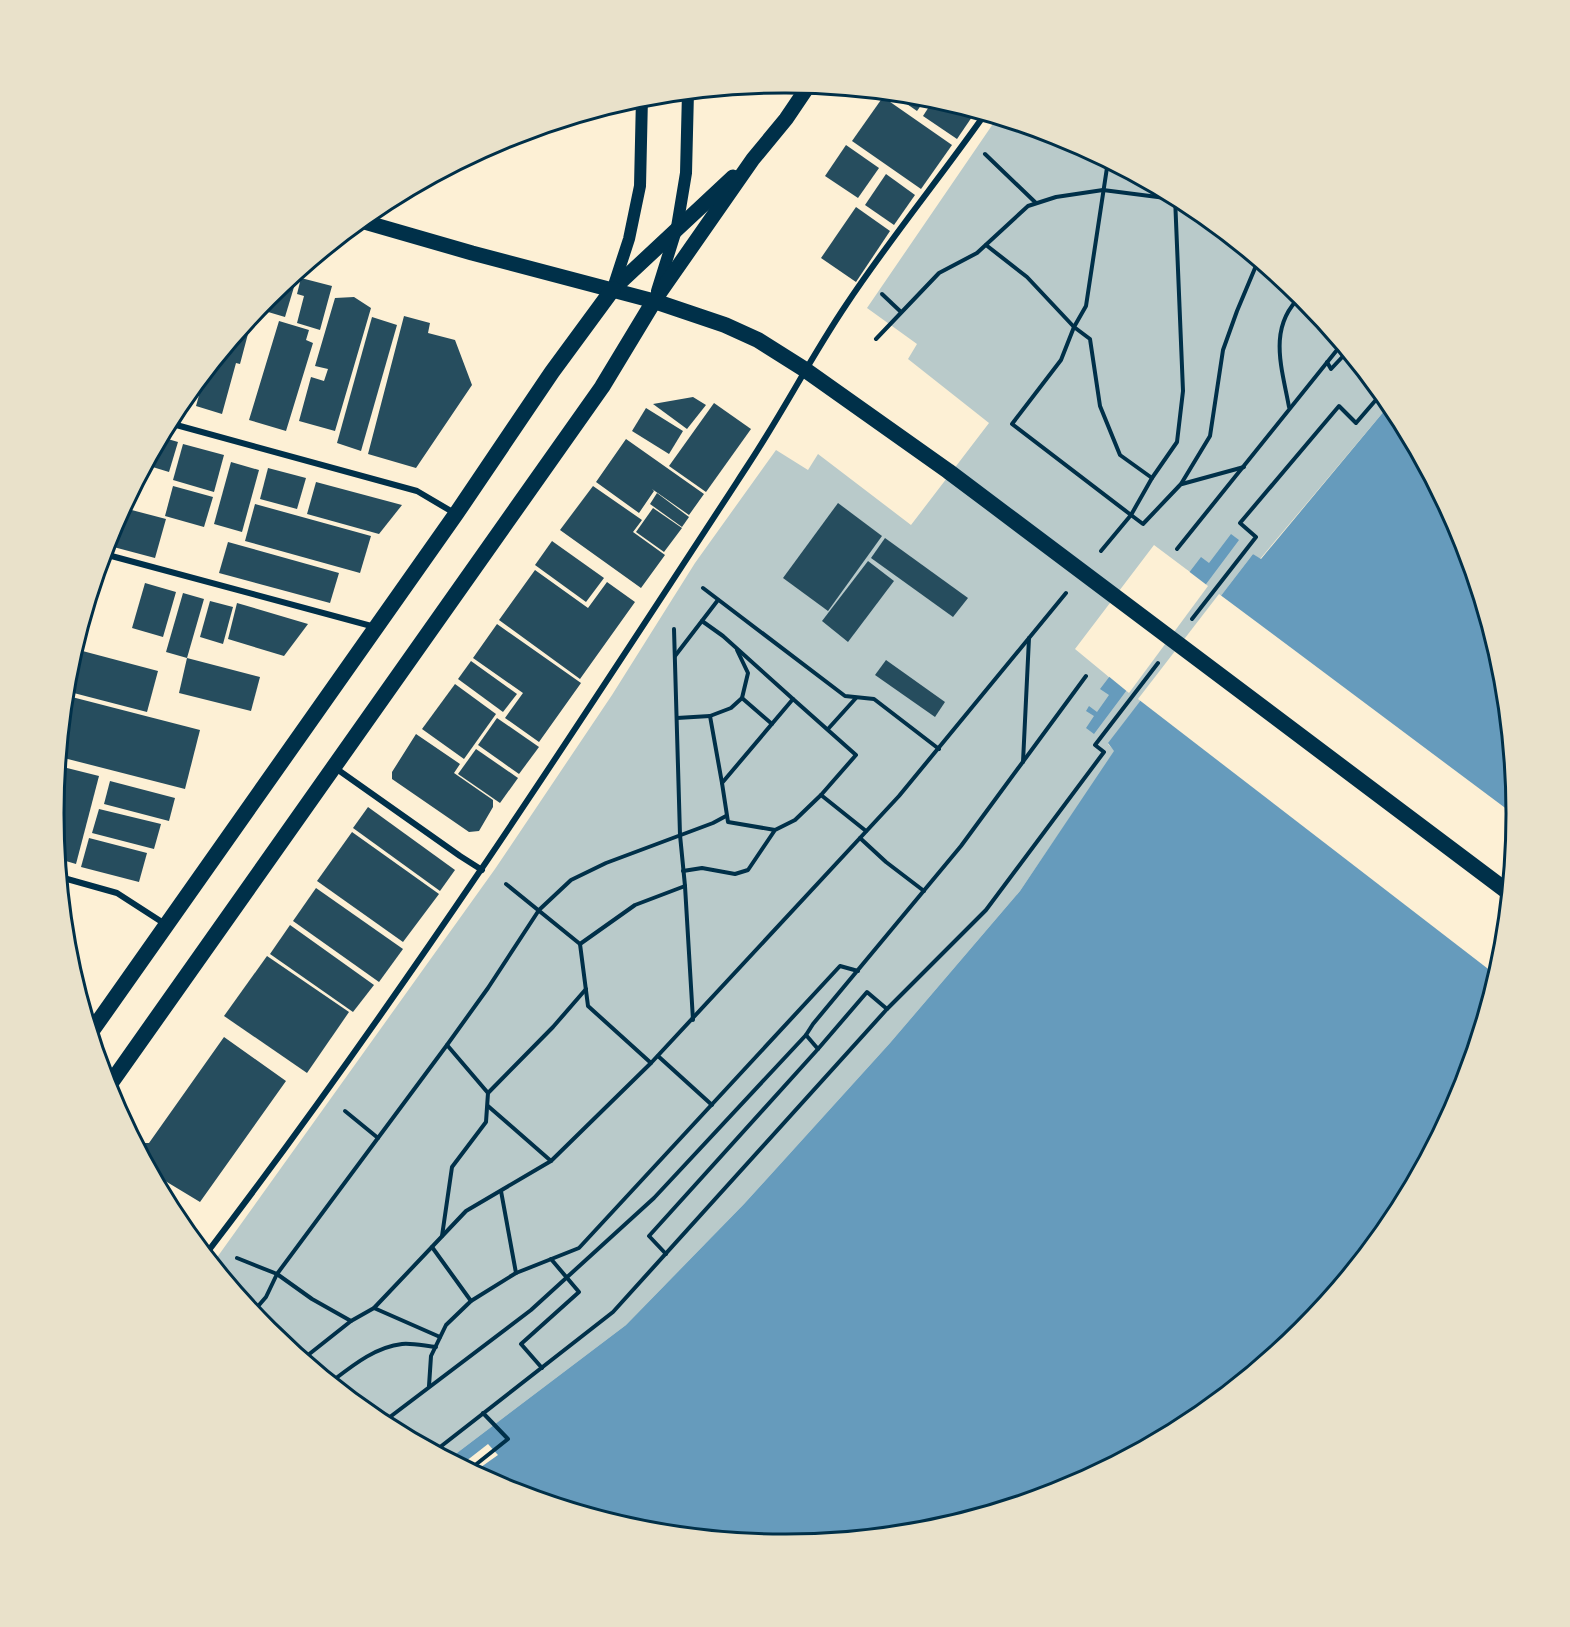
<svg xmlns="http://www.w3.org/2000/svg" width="1570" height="1627" viewBox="0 0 1570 1627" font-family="'Asap Condensed',sans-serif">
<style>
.green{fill:#b9caca;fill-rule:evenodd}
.water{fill:#669bbc}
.pier{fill:#fdf0d5}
.building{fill:#264d5e}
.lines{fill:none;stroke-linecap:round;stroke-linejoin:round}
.path{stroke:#003049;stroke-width:4}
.minor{stroke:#003049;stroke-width:6}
.secondary{stroke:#003049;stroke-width:12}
.primary{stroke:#003049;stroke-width:15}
.trunk{stroke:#003049;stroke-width:16}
.rim{fill:none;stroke:#003049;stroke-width:3}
</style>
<rect width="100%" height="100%" fill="#fdf0d5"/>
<path class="green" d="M997 118 1065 138 1191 206 1302 297 1390 404 1260 559 1253 554 1108 744 1115 751 1020 891 890 1043 744 1204 626 1325 449 1459 379 1421 268 1330 213 1263 495 869 612 695 695 563 776 450 808 470 818 454 911 525 989 423 908 359 917 344 867 308ZM1154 545 1190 572 1115 682 1075 649Z"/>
<g class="water">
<path d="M1390 404 1460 534 1502 671 1516 814 1502 956 1460 1094 1393 1220 1302 1331 1191 1421 1064 1489 927 1531 785 1544 642 1530 505 1489 449 1459 626 1325 744 1204 890 1043 1020 891 1114 751 1108 743 1253 554 1261 559Z"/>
<path d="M1231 534 1239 540 1094 734 1086 728 1094 716 1086 711 1089 706 1097 712 1109 695 1100 689 1201 557 1209 563Z"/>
</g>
<g class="pier">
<path d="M1187 570 1208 586 1129 693 1107 675Z"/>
<path d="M1219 594 1516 816 1502 956 1496 975 1138 699Z"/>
<path d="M488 1444 498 1455 474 1472 461 1465Z"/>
</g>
<g class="building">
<path d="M891 93 905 94 927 97 917 111Z"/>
<path d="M883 97 952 145 921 189 852 141Z"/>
<path d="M934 99 976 111 957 139 923 116Z"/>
<path d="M846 145 879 168 858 198 825 176Z"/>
<path d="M886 174 915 195 894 225 865 205Z"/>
<path d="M856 207 890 231 856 282 821 258Z"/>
<path d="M293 276 297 277 285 317 258 309 268 296Z"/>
<path d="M301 278 332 286 320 330 297 323 304 296 297 294Z"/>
<path d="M354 297 371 308 335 431 299 421 311 377 324 381 328 369 315 366 335 298Z"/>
<path d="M253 315 240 364 236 363 222 414 196 406 205 374 213 363 216 364 217 358Z"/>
<path d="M404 316 430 323 428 333 455 340 472 385 416 468 368 454Z"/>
<path d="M372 317 397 325 361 451 337 443Z"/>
<path d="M279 321 309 330 306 340 313 343 286 431 249 420Z"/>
<path d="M693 397 706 405 687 429 653 404Z"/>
<path d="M714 403 751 429 706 492 669 466Z"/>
<path d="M646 408 683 431 669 454 632 431Z"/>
<path d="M161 437 178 442 169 472 146 465Z"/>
<path d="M626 439 704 494 689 515 652 489 654 491 639 513 596 482Z"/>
<path d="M183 444 224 455 214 492 173 480Z"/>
<path d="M231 462 259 470 242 532 214 524Z"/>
<path d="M268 468 306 478 297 509 260 499Z"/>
<path d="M316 482 402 505 379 534 307 514Z"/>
<path d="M173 486 213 497 204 527 165 516Z"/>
<path d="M593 486 642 520 633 532 665 555 641 588 560 530Z"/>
<path d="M657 493 689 517 682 527 650 504Z"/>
<path d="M838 503 882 536 828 611 783 578Z"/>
<path d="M255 504 371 536 360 573 245 541Z"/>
<path d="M124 508 166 519 155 558 106 545 110 533Z"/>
<path d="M653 508 682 528 664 552 636 532Z"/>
<path d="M885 538 968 598 953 617 871 558Z"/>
<path d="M552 541 604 578 586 602 535 565Z"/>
<path d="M228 542 339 573 330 603 219 573Z"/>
<path d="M868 561 894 581 848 642 822 621Z"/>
<path d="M535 570 588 608 607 582 635 602 580 679 499 620Z"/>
<path d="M95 581H97L89 611H86Z"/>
<path d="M145 583 176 592 163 637 132 628Z"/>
<path d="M183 593 204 599 187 658 166 652Z"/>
<path d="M210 601 233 607 223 644 200 637Z"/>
<path d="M237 603 308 624 284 656 228 639Z"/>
<path d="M497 624 581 683 539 742 505 718 523 693 473 658Z"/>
<path d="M75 649 158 671 147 712 66 691Z"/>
<path d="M187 658 260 677 251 711 179 693Z"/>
<path d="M886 660 945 702 935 717 875 675Z"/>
<path d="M471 661 517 694 503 712 458 679Z"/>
<path d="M455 684 496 714 464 759 422 729Z"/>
<path d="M68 696 200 730 185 789 60 757 64 710Z"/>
<path d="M497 718 539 747 519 774 478 745Z"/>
<path d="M416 734 460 764 454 773 493 800V807L479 831 469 832 392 779V772Z"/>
<path d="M476 749 518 778 500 803 458 774Z"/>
<path d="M59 766 99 776 76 864 59 859 54 813Z"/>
<path d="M110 781 175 798 169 821 104 804Z"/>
<path d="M368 807 455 870 440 891 353 828Z"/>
<path d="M99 809 161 824 154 849 92 833Z"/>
<path d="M352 832 439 894 403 942 317 881Z"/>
<path d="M89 838 147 853 139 882 81 867Z"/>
<path d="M316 888 403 949 379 982 293 921Z"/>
<path d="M64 918 73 920 67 942Z"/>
<path d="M290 925 374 985 353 1012 270 954Z"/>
<path d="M267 956 349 1012 307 1073 224 1016Z"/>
<path d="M224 1037 286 1081 200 1202 152 1173 136 1143H149Z"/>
</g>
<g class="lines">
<g class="path">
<path d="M985 154 1036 203"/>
<path d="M1108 161 1086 306 1074 327 1061 360 1012 424 1131 515 1152 478 1177 442 1183 391 1175 197"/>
<path d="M986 245 1027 277 1074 327 1090 339 1100 406 1120 455 1152 478"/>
<path d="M882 294 901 312"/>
<path d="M876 339 939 273 977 253 1028 206 1056 197 1103 190 1181 200"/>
<path d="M1327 362 1331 369 1347 352"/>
<path d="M1289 407C1282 368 1267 327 1301 296"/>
<path d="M1182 484 1244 467"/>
<path d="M1177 549 1341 345"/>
<path d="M1101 551 1131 515 1143 524 1181 484 1210 436 1223 350 1237 311 1258 261"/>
<path d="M703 588 845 696 874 699 939 749"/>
<path d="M1192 619 1256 537 1240 523 1339 406 1356 423 1381 394"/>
<path d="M702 621 723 636 793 699"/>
<path d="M674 629 680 835 685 886 693 1020"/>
<path d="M675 656 718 600"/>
<path d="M742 698 772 724"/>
<path d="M710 716 722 783"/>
<path d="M677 718 710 716 731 708 742 698 748 673 737 650"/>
<path d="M828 729 856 698"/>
<path d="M1023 762 1029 638"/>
<path d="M821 795 866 831"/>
<path d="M860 838 886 862 924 891"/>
<path d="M683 871 702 868 735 874 748 870 775 830 795 820 821 795 856 755 793 699 722 783 728 822 775 830"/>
<path d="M506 884 580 944 635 905 685 886"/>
<path d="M580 944 588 1006 651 1063"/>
<path d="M447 1045 488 1093"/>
<path d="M818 1049 867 992 887 1009"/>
<path d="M658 1056 712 1105"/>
<path d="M488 1106 551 1161"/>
<path d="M345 1111 378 1138"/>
<path d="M501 1191 516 1273"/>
<path d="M442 1236 452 1167 486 1122 488 1093 553 1027 586 989"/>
<path d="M432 1247 471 1301"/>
<path d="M666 1254 649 1236 818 1049 806 1035"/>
<path d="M237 1258 277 1274 312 1299 351 1321"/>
<path d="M374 1308 440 1337"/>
<path d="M253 1312 266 1297 277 1274 447 1045 488 988 539 910 571 880 606 863 713 823 726 816"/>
<path d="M303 1359 351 1321 374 1308 466 1211 551 1161 651 1063 899 796 1066 593"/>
<path d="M542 1368 521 1344 579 1292 551 1259"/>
<path d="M331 1382C352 1366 375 1347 402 1344 413 1343 425 1346 436 1347"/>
<path d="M429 1386 431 1356 446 1325 471 1301 516 1273 579 1248 840 966 858 971"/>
<path d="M382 1423 531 1310 654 1198 806 1035 813 1024 961 846 1086 676"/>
<path d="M435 1451 613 1312 887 1009 986 910 1104 752 1095 745 1158 663"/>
<path d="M469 1470 508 1439 483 1413"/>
</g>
<g class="minor">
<path d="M169 423 417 491 456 514"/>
<path d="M104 554 375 627"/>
<path d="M334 767 460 856 482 870"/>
<path d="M60 877 117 893 165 924"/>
<path d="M206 1254C400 1000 574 732 748 465 783 412 811 357 846 305 889 240 940 178 985 114"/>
</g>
<g class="secondary">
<path d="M613 288 629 239 640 186 642 97"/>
<path d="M657 291 677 227 686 173 688 92"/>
</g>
<g class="primary">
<path d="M361 221 472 253 654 301 753 159 786 119 809 85"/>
<path d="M613 289 733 177"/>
</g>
<g class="trunk">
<path d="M91 1032 456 514 552 372 613 289"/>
<path d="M108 1087 602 387 654 301 725 325 758 340 804 369 948 471 1508 892"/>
</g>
</g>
<path d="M0 0H1570V1627H0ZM784 93H786A720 720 0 0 1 1506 813V814A720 720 0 0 1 786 1534H784A720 720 0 0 1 64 814V813A720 720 0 0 1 784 93Z" fill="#e9e1ca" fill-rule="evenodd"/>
<path class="rim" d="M784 93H786A720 720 0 0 1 1506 813V814A720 720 0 0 1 786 1534H784A720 720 0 0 1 64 814V813A720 720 0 0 1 784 93Z"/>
</svg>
